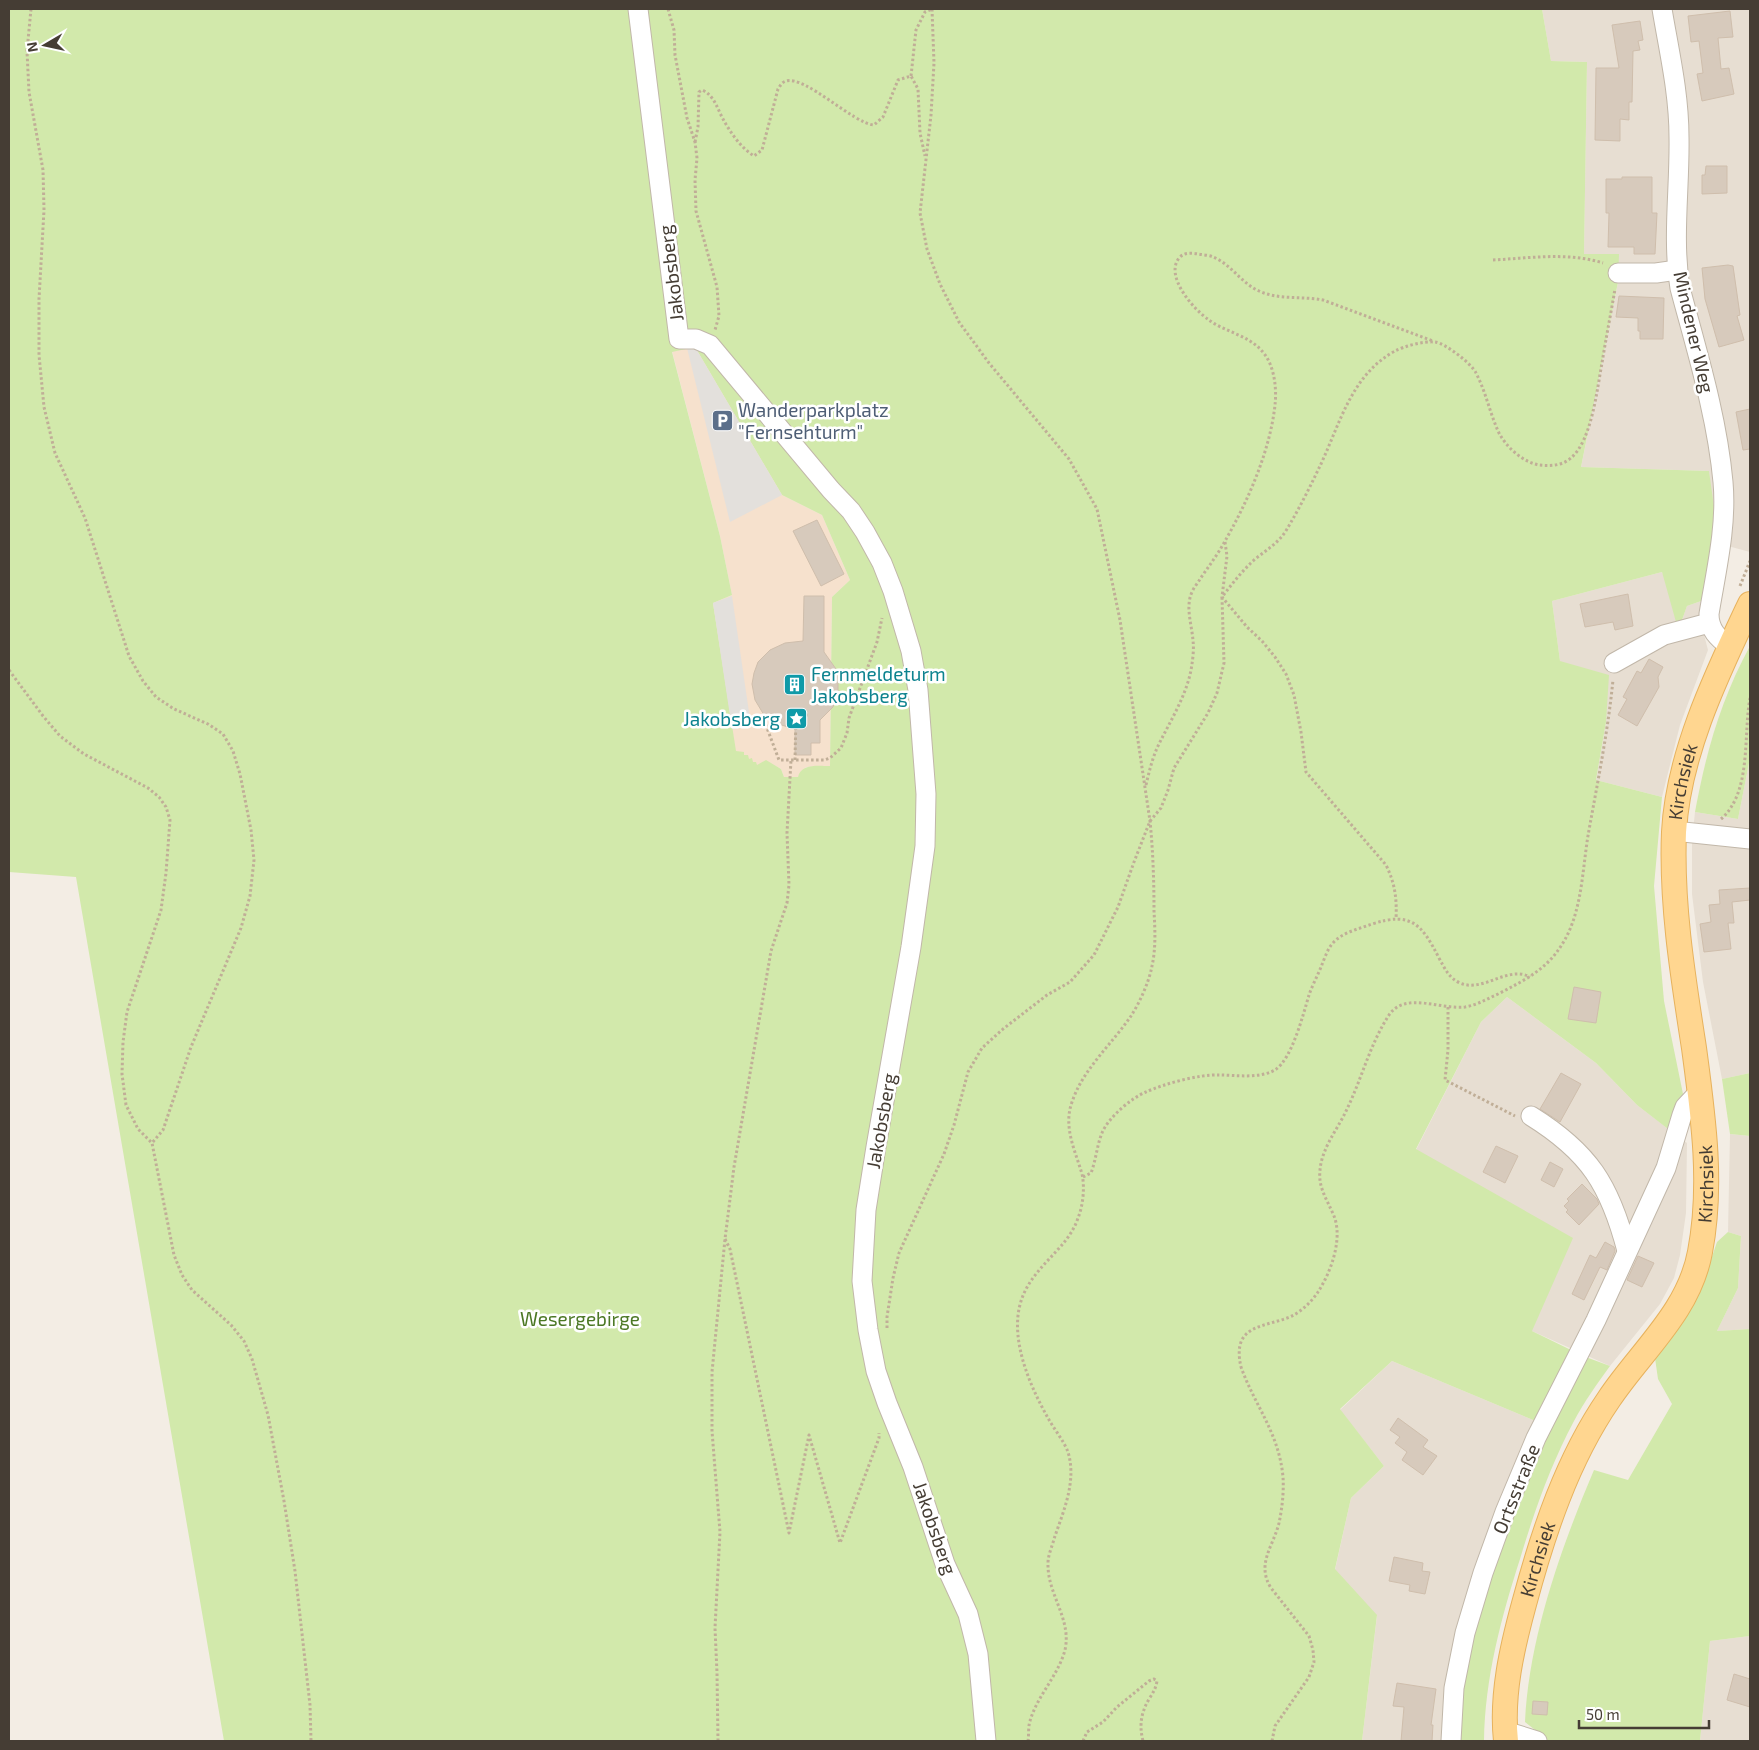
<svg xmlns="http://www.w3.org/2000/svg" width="1759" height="1750" viewBox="0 0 1759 1750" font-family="'Exo 2',sans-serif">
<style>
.residential{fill:#e7ded2}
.commercial{fill:#f6e1cd}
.green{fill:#d2e9ab;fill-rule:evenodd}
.parking{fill:#e3e0dc}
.building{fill:#d7cabc;stroke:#cfbeac}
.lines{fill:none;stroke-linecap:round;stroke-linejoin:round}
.minor-casing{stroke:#c1b7a9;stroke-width:21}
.major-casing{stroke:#e7b25d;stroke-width:26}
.path{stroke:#c0ae97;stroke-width:3;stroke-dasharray:2.5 2.5;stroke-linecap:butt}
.minor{stroke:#fff;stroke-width:19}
.major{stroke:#ffd690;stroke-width:24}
.labels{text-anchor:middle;stroke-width:5;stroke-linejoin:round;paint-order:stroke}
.street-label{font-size:19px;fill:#453d34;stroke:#fff}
.service-label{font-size:19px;fill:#4e5e75;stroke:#fff;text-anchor:start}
.culture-label{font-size:19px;fill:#0d838f;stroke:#fff;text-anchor:start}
.park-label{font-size:19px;fill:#4c7825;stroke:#fff}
</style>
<rect width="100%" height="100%" fill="#f3ede4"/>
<g class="residential">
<path d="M1542 9H1750V552L1713 542 1709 471 1581 467 1618 282V254H1584L1587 62 1551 61Z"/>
<path d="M1662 572 1682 620 1687 606 1704 600 1703 631 1708 650 1680 725 1662 797 1596 780 1606 722 1560 661 1552 601Z"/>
<path d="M1750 758V1073L1722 1079 1703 982 1692 894V841L1695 812 1738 819Z"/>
<path d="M1507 997 1596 1063 1637 1105 1687 1143 1686 1213 1680 1255 1674 1278 1660 1304 1610 1366 1532 1331 1416 1150 1481 1022Z"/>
<path d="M1730 1134 1750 1136V1329L1717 1331 1738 1288 1741 1236 1728 1232Z"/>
<path d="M1392 1361 1538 1422 1458 1741H1362L1377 1616 1335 1570 1351 1498 1384 1466 1340 1410Z"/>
<path d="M1750 1636V1741H1700L1710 1641Z"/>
</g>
<path class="commercial" d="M695 347 782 495 822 515 850 580 832 597 830 766 806 767 798 777H784L781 769 768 762 758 769 736 754 713 603 732 595 720 536 672 351Z"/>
<g class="green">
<path d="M9 9H1542L1551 61 1587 62 1584 254H1619L1618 282 1581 467 1709 471 1714 507 1713 542 1704 600 1687 606 1682 620 1676 622 1662 572 1552 601 1560 661 1609 675 1606 722 1596 780 1662 797 1654 886 1664 1001 1683 1094 1672 1132 1637 1105 1596 1063 1507 997 1481 1022 1416 1149 1573 1238 1532 1331 1573 1351 1538 1422 1392 1361 1340 1409 1384 1466 1351 1498 1335 1569 1377 1615 1362 1741H224L76 877 9 872ZM695 347 782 495 822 515 850 580 832 597 830 766C819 766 801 763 798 777H784L781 769 766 760 757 765 756 762H753L752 758 749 759 748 755H744V752L736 751 713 603 732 595 720 536 672 352Z"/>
<path d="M1750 646V758L1738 819 1695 812C1706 752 1721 699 1750 646Z"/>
<path d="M1750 1073V1136L1730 1134 1722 1079Z"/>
<path d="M1728 1232 1741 1236 1738 1288 1717 1331 1750 1329V1636L1710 1641 1700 1741H1549L1525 1722C1529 1637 1561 1548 1594 1470L1628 1480 1672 1404 1658 1379 1655 1358 1682 1324 1699 1295 1717 1242Z"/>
<path d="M1583 1356 1610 1366C1597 1384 1584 1402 1574 1421 1551 1464 1534 1512 1520 1559 1501 1618 1485 1678 1484 1741H1458V1710L1478 1604 1513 1503Z"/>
</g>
<g class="parking">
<path d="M695 347 782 495 730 522 687 348Z"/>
<path d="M732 596 751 726 732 729 713 603Z"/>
</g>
<g class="building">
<path d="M1730 11 1733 37 1718 38 1721 69 1729 68 1734 94 1702 101 1697 74 1703 73 1699 41 1691 42 1688 16Z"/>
<path d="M1640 21 1643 40 1638 41 1640 50 1633 51 1632 102H1629V120L1620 119V141L1595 140 1596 68H1619L1612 25Z"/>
<path d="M1706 166H1727V193L1702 194V175H1705Z"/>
<path d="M1622 177H1652V213H1657L1655 254H1634V247H1608L1609 213H1606V179H1622Z"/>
<path d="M1728 265 1733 266 1740 315 1737 316 1744 340 1719 347 1705 299 1702 268Z"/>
<path d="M1619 296 1664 298 1663 339H1640V331H1638V318L1616 317Z"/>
<path d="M1750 409V449L1743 450 1736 412Z"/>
<path d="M817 520 844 574 821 586 793 531Z"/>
<path d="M1628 594 1633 626 1615 630 1613 622 1585 627 1580 604Z"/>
<path d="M804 596H824V652L836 669 838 680V691L833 707 820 720V743H811V755H795V729L778 724 764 715 755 700 752 684 754 673 758 662 770 650 785 643 803 641Z"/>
<path d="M1649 659 1663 667 1658 677 1659 687 1637 726 1618 715 1627 699 1623 697 1637 671 1641 673Z"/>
<path d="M1750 888V900L1732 902 1734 923H1728L1731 949 1704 952 1700 924 1711 922 1709 905 1720 904 1719 890Z"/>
<path d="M1574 987 1601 992 1596 1023 1568 1019Z"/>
<path d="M1561 1073 1581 1084 1560 1122 1540 1109Z"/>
<path d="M1496 1146 1518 1156 1505 1183 1483 1172Z"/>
<path d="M1550 1162 1563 1169 1554 1187 1541 1180Z"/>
<path d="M1582 1184 1597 1199 1599 1204 1579 1225 1566 1212 1568 1210 1564 1206 1569 1201 1567 1199Z"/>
<path d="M1605 1242 1614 1247 1615 1251 1607 1270 1600 1267 1584 1300 1572 1294 1590 1255 1596 1258Z"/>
<path d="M1638 1256 1654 1263 1642 1287 1627 1280Z"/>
<path d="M1398 1418 1428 1440 1423 1447 1437 1456 1423 1475 1402 1460 1407 1452 1395 1443 1400 1437 1390 1430Z"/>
<path d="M1394 1557 1423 1563 1422 1571 1430 1572 1425 1594 1409 1591 1410 1585 1389 1581Z"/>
<path d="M1734 1674 1750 1679V1707L1727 1700Z"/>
<path d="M1397 1683 1436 1689 1431 1725H1433L1432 1741H1401L1404 1707 1393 1706Z"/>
<path d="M1533 1701 1548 1702 1547 1715 1532 1714Z"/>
</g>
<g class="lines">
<defs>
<g id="minor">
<path d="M638 9 679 339H696L710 345 831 490 851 511 865 532 882 563 893 591 911 651 918 690 926 794 925 846 911 947 876 1147 866 1210 862 1281 868 1330 876 1371 887 1403 913 1467 945 1564 968 1614 978 1654 986 1741"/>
<path d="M1662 9C1669 51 1679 93 1679 137 1680 187 1672 238 1680 288 1697 352 1717 416 1723 482 1727 526 1716 571 1709 614 1709 630 1718 638 1730 647"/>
<path d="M1618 273H1656L1677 270"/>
<path d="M1614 663 1664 635 1709 623"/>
<path d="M1674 831 1750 839"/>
<path d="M1531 1116C1589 1152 1610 1185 1627 1251"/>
<path d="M1505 1731 1537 1741"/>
<path d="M1451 1741 1454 1688 1465 1633 1483 1573 1505 1512 1536 1438 1596 1320 1666 1168 1682 1115 1685 1107 1700 1091"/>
</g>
<g id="major">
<path id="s1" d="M1506 1741C1501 1695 1512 1648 1524 1604 1543 1533 1567 1460 1609 1399 1641 1351 1689 1312 1700 1252 1713 1184 1703 1115 1694 1048 1683 977 1671 904 1674 832 1678 754 1717 674 1750 604"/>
</g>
</defs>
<use href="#minor" class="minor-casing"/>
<use href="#major" class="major-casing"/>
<g class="path">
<path d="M31 9 27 51 29 92 43 170 44 210 39 299V355L44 407 55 453 85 518 129 656 143 681 156 697 174 709 208 724 223 734 233 751 240 774 251 830 254 860 250 896 241 928 191 1047 163 1130 152 1143"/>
<path d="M668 9 674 30 675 55 687 118 695 142 697 158 695 180 696 211 717 287 719 316 715 330"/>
<path d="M932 9 934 63 931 115 920 213 927 249 940 284 959 322 989 363 1069 459 1097 509 1120 620 1150 821C1153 851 1154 881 1154 911 1155 929 1156 948 1152 966 1149 982 1140 1002 1131 1016 1112 1044 1083 1069 1072 1102 1063 1127 1075 1150 1082 1174 1085 1187 1083 1206 1078 1218 1067 1252 1027 1268 1019 1309 1012 1345 1031 1388 1048 1418 1054 1429 1064 1441 1068 1452 1077 1482 1063 1512 1054 1539 1052 1547 1048 1555 1048 1563 1047 1594 1072 1619 1065 1650 1058 1676 1037 1696 1030 1721 1028 1727 1029 1735 1028 1741"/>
<path d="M911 76 916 30 925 12 932 9"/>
<path d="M695 142 698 127 699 92 702 90C714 95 717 108 723 119 730 132 741 148 754 156L762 150 778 89C780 86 782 82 786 81 805 75 854 124 874 125L883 117 898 80 911 76 918 89 920 133 925 156"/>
<path d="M1493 260C1530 258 1568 252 1603 263"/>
<path d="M1225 542 1227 556 1222 597 1247 627 1262 641 1275 657 1286 674 1294 695 1301 732 1306 772 1386 865C1395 883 1397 899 1396 919"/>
<path d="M1740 586 1750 561"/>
<path d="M9 670 43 716 60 736 84 754 148 788 159 797 166 807 170 820 166 873 161 910 127 1012 123 1042 122 1074 126 1105 138 1129 152 1143 174 1255 182 1275 192 1290 231 1325 244 1341 252 1359 268 1415 284 1501 295 1571 310 1705 311 1741"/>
<path d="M754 718 764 720 779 760H824L830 758 841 748 847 733 849 718 877 642 882 618"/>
<path d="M795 760 796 715H808"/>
<path d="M1146 785C1149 772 1152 760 1157 748 1170 721 1188 694 1192 664 1193 657 1194 648 1193 641 1192 625 1185 607 1192 592 1194 587 1198 583 1200 579 1209 566 1218 554 1225 541 1248 501 1270 451 1275 405 1277 387 1274 364 1262 351 1248 335 1225 332 1209 320 1194 310 1163 275 1180 257 1185 252 1192 253 1198 254 1203 255 1209 255 1213 257 1231 264 1241 283 1259 291 1278 300 1302 296 1323 300L1433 341"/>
<path d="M1721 819C1752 792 1743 736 1750 698"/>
<path d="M1448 1007V1050L1445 1080 1515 1116"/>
<path d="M1083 1177 1091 1173C1096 1160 1097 1145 1102 1133 1108 1118 1131 1098 1146 1092 1163 1084 1200 1074 1219 1075 1236 1075 1259 1079 1275 1070 1292 1059 1303 1015 1309 995 1312 986 1317 977 1321 967 1324 960 1327 950 1332 944 1342 932 1359 929 1372 924 1412 911 1422 925 1439 958 1445 969 1449 978 1460 983 1483 993 1508 965 1530 977"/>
<path d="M725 1239 730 1249 789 1533 809 1435 840 1543 879 1438V1433"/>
<path d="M887 1328V1317L893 1278 899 1253 944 1154 954 1125 968 1072 982 1048 1003 1029 1047 995 1070 982 1094 955 1118 907 1134 862 1150 821 1161 808 1168 790 1174 768 1208 713 1217 693 1224 663 1222 597C1232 584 1242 571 1254 560 1266 550 1279 543 1287 529 1299 509 1310 487 1320 466 1340 424 1351 375 1395 351 1405 346 1423 341 1435 342 1445 343 1472 364 1476 373 1486 392 1490 414 1499 433 1507 448 1523 462 1539 465 1550 466 1562 466 1571 458 1592 440 1597 389 1602 363 1606 338 1611 313 1615 289"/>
<path d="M718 1741 717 1673 715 1628 720 1532 712 1431V1372L725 1239 734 1167 771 951 787 903 789 885 787 833 791 760"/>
<path d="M1083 1741 1087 1732 1103 1722 1117 1707 1149 1681 1154 1679 1157 1681C1156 1688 1153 1693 1149 1699 1141 1713 1139 1725 1143 1741"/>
<path d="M1272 1741 1275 1726 1309 1677 1314 1662 1313 1650 1309 1636 1271 1588C1256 1564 1273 1547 1279 1523 1282 1509 1284 1492 1283 1477 1279 1433 1255 1406 1241 1367 1231 1323 1265 1328 1292 1316 1302 1311 1312 1301 1318 1292 1331 1272 1343 1239 1334 1216 1327 1199 1318 1188 1320 1170 1322 1147 1338 1129 1347 1109 1362 1078 1370 1044 1389 1015 1405 991 1441 1010 1465 1007 1477 1005 1487 999 1498 994 1523 981 1546 970 1561 946 1583 913 1582 868 1589 830 1598 780 1608 731 1613 680"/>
</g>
<use href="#minor" class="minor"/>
<use href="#major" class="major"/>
</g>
<defs>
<symbol id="parking-square" viewBox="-11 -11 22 22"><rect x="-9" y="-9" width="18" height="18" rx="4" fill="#5c6f8a" stroke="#fff"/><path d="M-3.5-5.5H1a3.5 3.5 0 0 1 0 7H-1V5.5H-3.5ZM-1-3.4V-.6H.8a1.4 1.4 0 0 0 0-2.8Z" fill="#fff"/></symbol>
<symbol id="building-square" viewBox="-11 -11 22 22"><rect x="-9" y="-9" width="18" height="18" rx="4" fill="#0f9aa8" stroke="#fff"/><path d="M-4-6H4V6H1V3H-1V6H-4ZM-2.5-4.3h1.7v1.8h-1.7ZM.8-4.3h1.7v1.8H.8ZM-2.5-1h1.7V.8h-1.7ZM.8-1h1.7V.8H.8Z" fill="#fff"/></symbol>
<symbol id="sight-square" viewBox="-11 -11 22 22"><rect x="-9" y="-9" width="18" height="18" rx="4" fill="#0f9aa8" stroke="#fff"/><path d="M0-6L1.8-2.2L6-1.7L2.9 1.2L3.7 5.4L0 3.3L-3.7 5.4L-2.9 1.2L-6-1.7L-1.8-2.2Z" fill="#fff"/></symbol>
</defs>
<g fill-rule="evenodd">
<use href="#parking-square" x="710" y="408" width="25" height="25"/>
<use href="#building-square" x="782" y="672" width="25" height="25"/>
<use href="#sight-square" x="784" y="706" width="25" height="25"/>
</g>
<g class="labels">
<g class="street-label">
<text transform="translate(671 273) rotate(-97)" y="7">Jakobsberg</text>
<text transform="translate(1694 332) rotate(77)" y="7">Mindener Weg</text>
<text dy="7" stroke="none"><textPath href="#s1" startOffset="1010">Kirchsiek</textPath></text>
<text transform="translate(881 1121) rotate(-80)" y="7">Jakobsberg</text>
<text dy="7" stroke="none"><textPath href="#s1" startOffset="605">Kirchsiek</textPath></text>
<text transform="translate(1516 1489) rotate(-68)" y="7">Ortsstraße</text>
<text transform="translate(935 1528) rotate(71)" y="7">Jakobsberg</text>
<text dy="7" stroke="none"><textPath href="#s1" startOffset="186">Kirchsiek</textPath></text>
</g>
<g class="service-label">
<text x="738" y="417">Wanderparkplatz<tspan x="738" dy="22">"Fernsehturm"</tspan></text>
</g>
<g class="culture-label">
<text x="811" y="681">Fernmeldeturm<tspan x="811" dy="22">Jakobsberg</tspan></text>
<text x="780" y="726" text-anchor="end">Jakobsberg</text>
</g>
<g class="park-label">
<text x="580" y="1326">Wesergebirge</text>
</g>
</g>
<rect width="1759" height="1750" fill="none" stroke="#453d34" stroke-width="20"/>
<g transform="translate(45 45) rotate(261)" stroke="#ffffff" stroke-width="4" paint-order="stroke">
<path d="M0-4L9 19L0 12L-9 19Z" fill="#453d34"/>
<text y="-8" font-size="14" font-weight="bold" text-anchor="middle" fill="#453d34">N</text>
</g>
<path d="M1579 1720v8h130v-8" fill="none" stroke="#453d34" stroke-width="2.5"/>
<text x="1586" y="1720" font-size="15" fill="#453d34" stroke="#ffffff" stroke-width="4" paint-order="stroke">50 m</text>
</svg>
